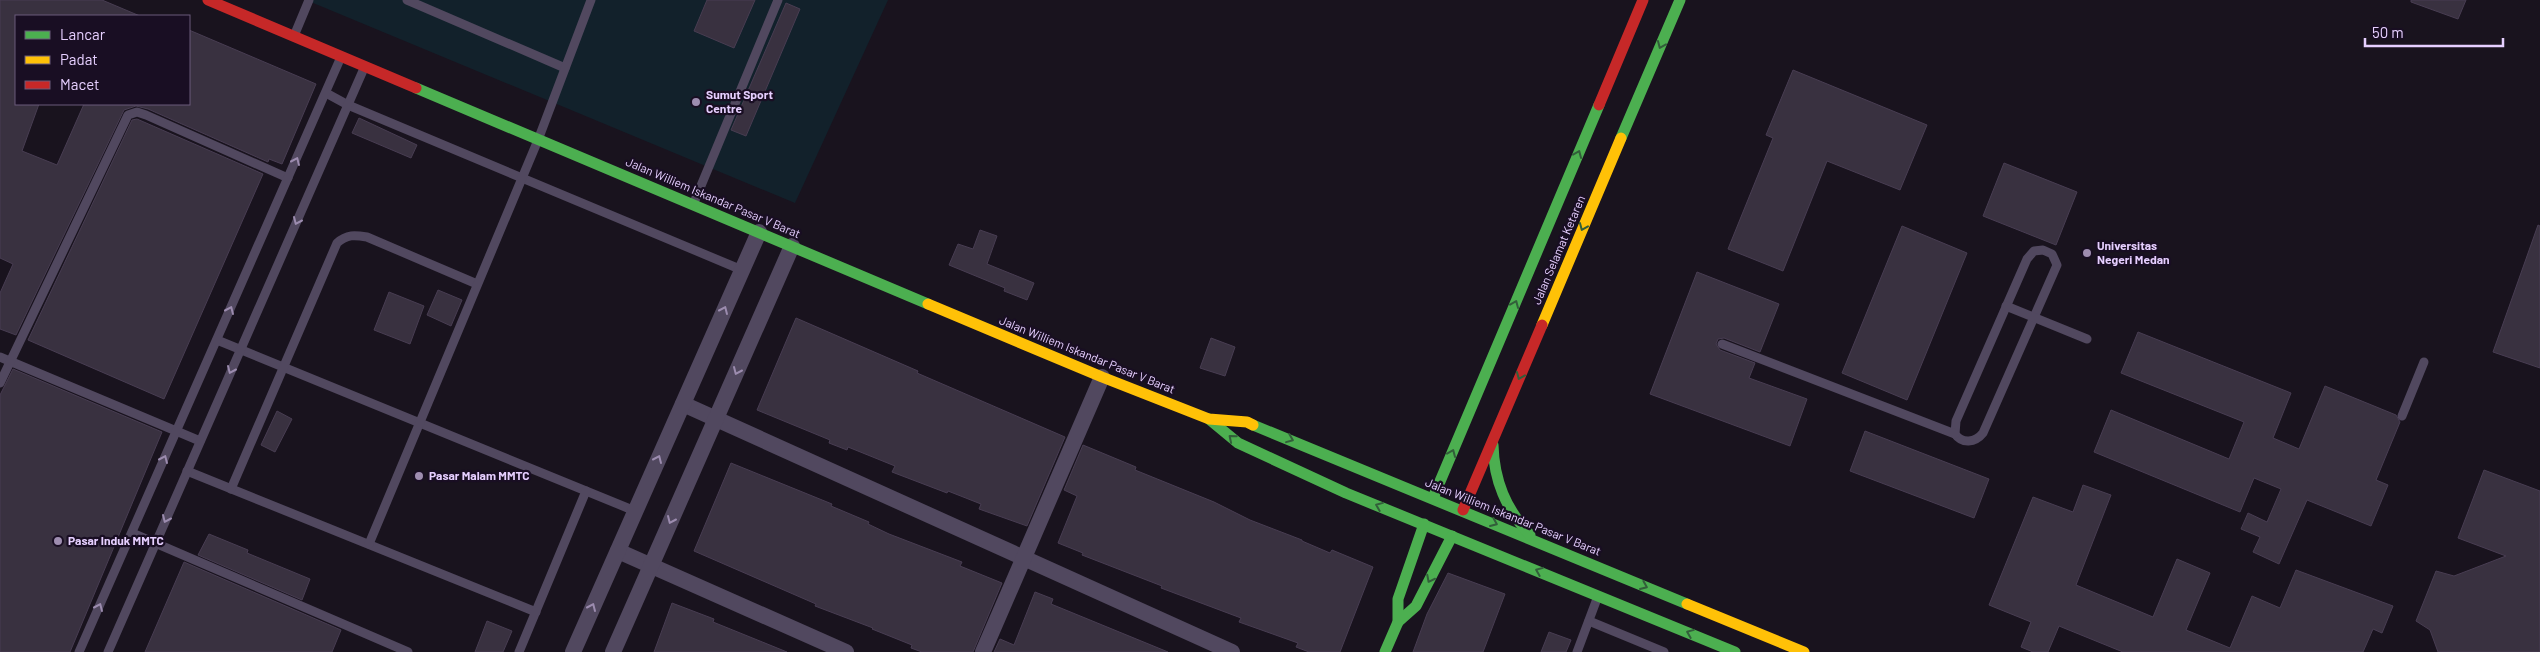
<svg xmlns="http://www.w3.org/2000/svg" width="2540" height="652" viewBox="0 0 2540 652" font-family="Barlow,sans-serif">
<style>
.garden{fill:#12212b}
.building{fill:#393140;stroke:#483d52}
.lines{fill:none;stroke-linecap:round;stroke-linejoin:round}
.lane{stroke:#51485f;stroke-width:9}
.street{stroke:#51485f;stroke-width:16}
.fast{stroke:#4caf50;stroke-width:11}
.slow{stroke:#ffc107;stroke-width:11}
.jam{stroke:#c62828;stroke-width:11}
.oneway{stroke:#325e3a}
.oneway2{stroke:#9c8caf}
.poi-dot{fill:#9e8db0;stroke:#190e23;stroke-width:2}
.labels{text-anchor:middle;stroke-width:4.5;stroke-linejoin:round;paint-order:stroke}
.poi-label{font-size:12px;font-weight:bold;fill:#e6cfff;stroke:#190e23;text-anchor:start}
.street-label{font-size:12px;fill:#e6cfff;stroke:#190e23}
</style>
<rect width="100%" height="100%" fill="#19131e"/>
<path class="garden" d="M306 0H888L795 203Z"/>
<g class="building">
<path d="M0 0H102L140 16H16V104H39L22 151 57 165 84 104H189V30L316 84 282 164 269 159 268 162 148 109 136 106 124 110 16 335 0 329V293L13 264 0 258Z"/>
<path d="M707 0H755L734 48 694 31Z"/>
<path d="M2411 0H2466L2458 19 2411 2Z"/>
<path d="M786 3 800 9 746 136 731 130Z"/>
<path d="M1793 70 1927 125 1900 190 1827 161 1783 271 1728 249 1773 138 1766 135Z"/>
<path d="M359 118 417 145 411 158 352 133Z"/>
<path d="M137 119 263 174 164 399 28 340 132 120Z"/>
<path d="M2004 163 2077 192 2056 245 1983 216Z"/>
<path d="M2538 225 2540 226V368L2493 352Z"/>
<path d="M1902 226 1967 253 1907 400 1842 373Z"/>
<path d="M980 230 997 236 987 264 1034 283 1027 300 1004 291 1005 288 949 265 958 244 973 249Z"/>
<path d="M1697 272 1779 304 1760 352 1724 338 1718 339 1716 344 1720 350 1755 363 1749 378 1807 399 1790 446 1650 394Z"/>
<path d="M438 290 462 300 451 326 427 315Z"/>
<path d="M389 292 424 306 410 344 374 330Z"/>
<path d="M796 318 918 371 917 373 1065 437 1027 526 979 509 981 504 948 491 947 493 892 472 895 466 848 447 847 450 829 443 830 440 757 410Z"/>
<path d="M2138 332 2291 393 2273 438 2299 449 2325 386 2396 415 2400 422 2376 480 2388 485 2371 526 2307 500 2279 564 2253 552 2260 537 2241 529 2248 513 2267 522 2281 489 2254 478 2240 512 2094 452 2111 410 2229 459 2244 422 2121 373Z"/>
<path d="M1211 338 1235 347 1225 376 1200 368Z"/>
<path d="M13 369 162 432 70 652H0V395Z"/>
<path d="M277 411 292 419 275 452 261 445Z"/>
<path d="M1865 431 1989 479 1974 518 1850 471Z"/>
<path d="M1083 445 1136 467 1135 470 1214 502 1250 520 1302 540V541L1330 553 1332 550 1373 567 1340 652H1309L1296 647 1298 643 1239 622 1241 618 1161 588 1162 586 1082 555 1083 553 1058 543 1077 496 1064 490Z"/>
<path d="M731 463 832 504 831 506 869 522 868 524 889 534 962 562 960 566 1002 583 973 652H922L911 648 912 645 872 629 873 628 815 606 816 604 694 551Z"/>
<path d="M2484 470 2540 491V652H2438L2430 630 2416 621 2436 571 2454 576 2506 556 2458 538Z"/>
<path d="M2083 485 2111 495 2076 585 2153 617 2177 559 2210 573 2186 630 2230 648 2252 596 2280 608 2296 570 2393 606 2382 633 2373 629 2363 652H2123L2059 626 2048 652H2033L2021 647 2031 622 1989 605 2033 497 2073 512Z"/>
<path d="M209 534 248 550 247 553 310 579 302 600 198 555Z"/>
<path d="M184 562 341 630 332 652H145Z"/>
<path d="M1448 573 1505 594 1483 652H1413L1427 614Z"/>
<path d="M1035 592 1053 599 1051 604 1168 652H994L1000 639 1014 645Z"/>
<path d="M672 603 714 619 713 622 787 652H654Z"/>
<path d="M487 621 512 631 503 652H475Z"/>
<path d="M1549 632 1571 640 1566 652H1541Z"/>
</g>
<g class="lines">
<g class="lane">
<path d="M407 0 565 68"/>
<path d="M294 36 309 0"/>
<path d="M326 93 348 105 742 270"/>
<path d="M693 205 778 0"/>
<path d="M2043 250 2052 254 2057 265 1983 433C1975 443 1962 444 1955 434L1956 421 2027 259 2034 251Z"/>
<path d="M2006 306 2087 339"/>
<path d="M217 340 635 511"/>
<path d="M1722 344 1955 434"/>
<path d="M0 357 200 441"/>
<path d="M0 383 128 115 137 112 146 115 288 178"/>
<path d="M2402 416 2424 362"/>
<path d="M187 471 536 612"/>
<path d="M231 489 337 243C347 234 355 235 367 237L477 284"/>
<path d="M132 533 408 652"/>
<path d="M369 544 538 140 591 0"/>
<path d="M1589 621 1664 652"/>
<path d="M79 652 341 57"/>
<path d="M108 652 365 66"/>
<path d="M519 652 586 491"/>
<path d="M1577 652 1598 596"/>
</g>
<g class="street">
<path d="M683 404 1232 652"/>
<path d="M618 551 846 652"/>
<path d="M573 652 759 232"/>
<path d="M613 652 792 246"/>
<path d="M983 652 1102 377"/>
</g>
<g class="fast">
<path d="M416 88 928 304"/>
<path d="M1621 138 1680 0"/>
<path d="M1209 419 1238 443 1346 493 1735 652"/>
<path d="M1253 425 1687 604"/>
<path d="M1493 445C1494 481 1506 509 1530 535"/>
<path d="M1433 498 1599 105"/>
<path d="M1398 622 1416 606 1452 536"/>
<path d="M1385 652 1398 622V599L1424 524"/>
</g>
<g class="slow">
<path d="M928 304 1102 377 1209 419 1247 422 1253 425"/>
<path d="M1542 325 1621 138"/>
<path d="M1687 604 1804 652"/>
</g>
<g class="jam">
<path d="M208 0 416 88"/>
<path d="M1599 105 1643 0"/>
<path d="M1463 510 1542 325"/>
</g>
</g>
<defs><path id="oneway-chevron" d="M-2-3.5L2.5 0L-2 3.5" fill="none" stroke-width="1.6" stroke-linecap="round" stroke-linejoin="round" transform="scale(1.25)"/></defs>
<g class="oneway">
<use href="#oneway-chevron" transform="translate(1661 45) rotate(113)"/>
<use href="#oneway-chevron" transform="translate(1578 154) rotate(-67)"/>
<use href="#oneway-chevron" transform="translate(1583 227) rotate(113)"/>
<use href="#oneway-chevron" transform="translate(1515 304) rotate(-67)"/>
<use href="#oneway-chevron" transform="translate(1520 376) rotate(113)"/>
<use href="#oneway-chevron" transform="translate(1232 438) rotate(-140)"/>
<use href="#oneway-chevron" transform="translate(1290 439) rotate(22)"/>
<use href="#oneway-chevron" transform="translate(1452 453) rotate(-67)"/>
<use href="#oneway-chevron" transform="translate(1379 506) rotate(-158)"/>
<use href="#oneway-chevron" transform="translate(1494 523) rotate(23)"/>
<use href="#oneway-chevron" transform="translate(1539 571) rotate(-158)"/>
<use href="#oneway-chevron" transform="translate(1430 579) rotate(117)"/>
<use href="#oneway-chevron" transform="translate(1644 586) rotate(23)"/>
<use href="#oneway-chevron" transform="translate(1690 633) rotate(-158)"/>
</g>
<g class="oneway2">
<use href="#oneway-chevron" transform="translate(296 161) rotate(-66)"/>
<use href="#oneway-chevron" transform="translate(297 221) rotate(114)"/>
<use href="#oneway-chevron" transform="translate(230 310) rotate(-66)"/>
<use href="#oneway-chevron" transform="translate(724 310) rotate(-66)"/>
<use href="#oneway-chevron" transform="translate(231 370) rotate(114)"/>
<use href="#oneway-chevron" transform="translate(737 371) rotate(114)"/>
<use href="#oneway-chevron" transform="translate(164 459) rotate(-66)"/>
<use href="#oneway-chevron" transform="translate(658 459) rotate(-66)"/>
<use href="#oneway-chevron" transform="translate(166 519) rotate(114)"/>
<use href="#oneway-chevron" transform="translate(671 520) rotate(114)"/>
<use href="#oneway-chevron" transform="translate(99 607) rotate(-66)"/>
<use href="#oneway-chevron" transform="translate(592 607) rotate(-66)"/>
</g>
<g class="poi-dot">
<circle cx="696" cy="102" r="5"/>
<circle cx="2087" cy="253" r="5"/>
<circle cx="419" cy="476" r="5"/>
<circle cx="58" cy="541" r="5"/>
</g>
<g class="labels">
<g class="poi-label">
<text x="706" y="99">Sumut Sport<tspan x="706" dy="14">Centre</tspan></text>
<text x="2097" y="250">Universitas<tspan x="2097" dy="14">Negeri Medan</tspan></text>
<text x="429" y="480">Pasar Malam MMTC</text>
<text x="68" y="545">Pasar Induk MMTC</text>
</g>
<g class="street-label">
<text transform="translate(713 198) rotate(23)" y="4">Jalan Williem Iskandar Pasar V Barat</text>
<text transform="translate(1559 250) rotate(-67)" y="4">Jalan Selamat Ketaren</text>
<text transform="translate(1087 355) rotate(22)" y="4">Jalan Williem Iskandar Pasar V Barat</text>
<text transform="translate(1513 517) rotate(22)" y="4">Jalan Williem Iskandar Pasar V Barat</text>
</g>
</g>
<rect x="15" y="15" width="175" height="90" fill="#190e23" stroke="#6b5b7b"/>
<rect x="25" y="31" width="25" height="8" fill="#4caf50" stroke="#6b5b7b"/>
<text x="60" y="40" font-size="15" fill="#e6cfff">Lancar</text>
<rect x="25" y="56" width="25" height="8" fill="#ffc107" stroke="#6b5b7b"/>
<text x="60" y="65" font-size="15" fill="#e6cfff">Padat</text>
<rect x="25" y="81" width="25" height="8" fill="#c62828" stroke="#6b5b7b"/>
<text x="60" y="90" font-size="15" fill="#e6cfff">Macet</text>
<path d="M2365 38v8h138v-8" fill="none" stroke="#e6cfff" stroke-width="2.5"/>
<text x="2372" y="38" font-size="15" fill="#e6cfff" stroke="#190e23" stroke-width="4" paint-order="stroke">50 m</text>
</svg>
